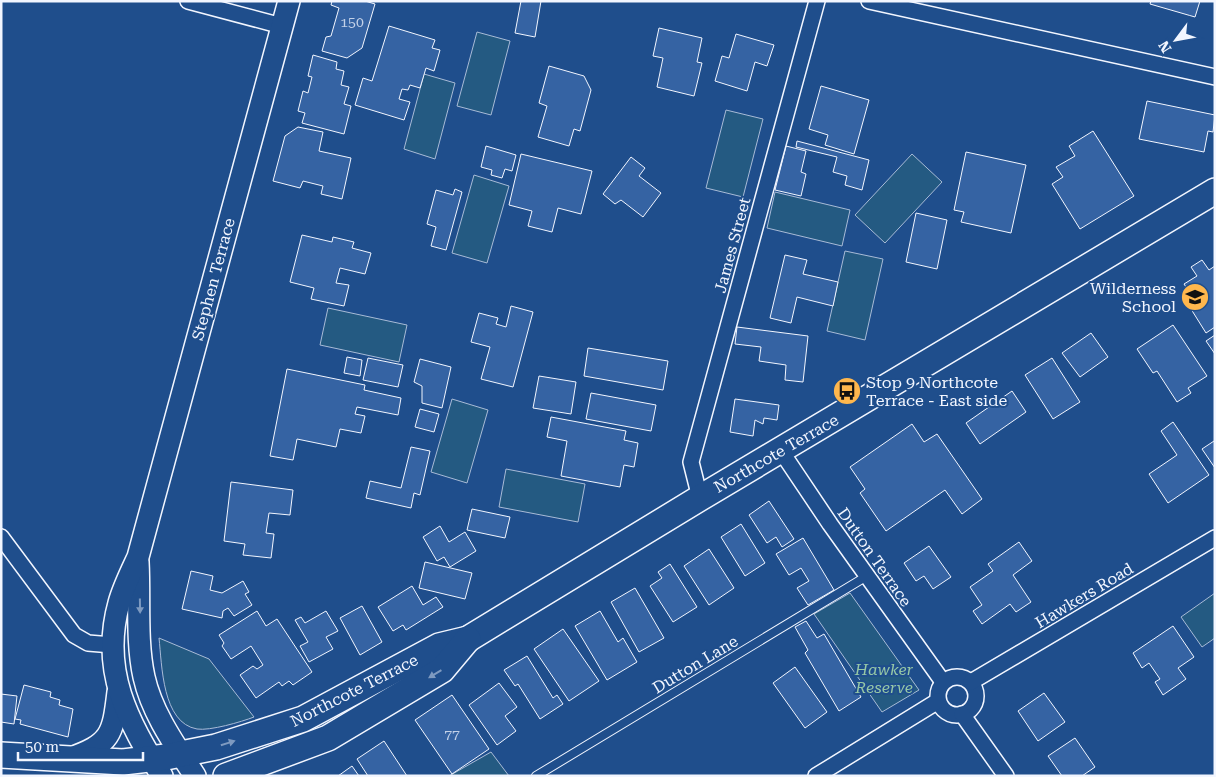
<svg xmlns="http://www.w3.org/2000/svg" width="1216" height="777" viewBox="0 0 1216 777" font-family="'Roboto Serif',serif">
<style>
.green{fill:#245a82;stroke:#a8bbd7}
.building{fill:#3563a3;stroke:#f2f6ff}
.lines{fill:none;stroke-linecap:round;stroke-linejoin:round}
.service-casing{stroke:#f2f6ff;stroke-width:10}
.minor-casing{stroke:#f2f6ff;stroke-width:18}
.secondary-casing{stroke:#f2f6ff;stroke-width:24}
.trunk-casing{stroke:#f2f6ff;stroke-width:28}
.service{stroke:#1f4e8c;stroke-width:8}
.minor{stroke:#1f4e8c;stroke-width:15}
.secondary{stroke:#1f4e8c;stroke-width:21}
.trunk{stroke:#1f4e8c;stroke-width:25}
.oneway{fill:#7e9ac0}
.labels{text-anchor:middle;stroke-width:4;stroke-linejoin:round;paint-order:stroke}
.number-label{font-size:14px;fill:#c3d1e8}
.street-label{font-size:16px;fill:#f2f6ff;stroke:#1f4e8c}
.poi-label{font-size:16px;fill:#f2f6ff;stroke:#1f4e8c;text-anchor:end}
.park-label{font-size:16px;font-style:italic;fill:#97c8a6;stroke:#1f4e8c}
</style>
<rect width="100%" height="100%" fill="#1f4e8c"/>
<g class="green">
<path d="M477 32 510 41 491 115 457 106Z"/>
<path d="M424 74 455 83 435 159 404 149Z"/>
<path d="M726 110 763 119 743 197 706 188Z"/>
<path d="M912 154 942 182 885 243 855 215Z"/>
<path d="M474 175 509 186 487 263 452 253Z"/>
<path d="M775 192 850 210 842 246 767 228Z"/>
<path d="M845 251 883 259 865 340 827 331Z"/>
<path d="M328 308 407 325 399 362 320 345Z"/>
<path d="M452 399 488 410 467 483 431 472Z"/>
<path d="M506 469 585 484 578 522 499 507Z"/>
<path d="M850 593 919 690 882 712 814 614Z"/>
<path d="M1215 593V638L1202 647 1181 617Z"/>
<path d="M159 638 209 659 254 717C241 722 210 731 197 729 162 723 162 665 159 638Z"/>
<path d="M491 752 509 776H449Z"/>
</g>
<g class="building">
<path d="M332 1H365L375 4 362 48 347 58 322 51 326 37 331 36 339 8 331 5Z"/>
<path d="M521 1H541L535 37 515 33Z"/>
<path d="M1151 1H1200L1195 17 1150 4Z"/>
<path d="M389 26 435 40 432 48 440 50 434 71 426 68 420 88 410 85 408 90 402 89 399 99 410 102 404 120 355 105 363 78 372 81Z"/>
<path d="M659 28 702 38 697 62 702 63 694 96 657 87 663 58 653 56Z"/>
<path d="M736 34 774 45 767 66 755 62 747 91 715 81 722 56 729 58Z"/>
<path d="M313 55 337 62 336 69 344 71 341 85 349 87 344 104 351 106 344 134 302 123 305 113 298 111 303 91 308 93 312 77 308 76Z"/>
<path d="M549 66 584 76 591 90 580 131 574 129 569 146 538 137 547 106 539 103Z"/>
<path d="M821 86 869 100 854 154 825 145 828 135 809 129Z"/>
<path d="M1147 101 1215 115 1213 132 1208 131 1204 152 1139 139Z"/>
<path d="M298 127 323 132 319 151 351 158 342 199 321 194 323 186 303 181 300 188 273 181 285 136Z"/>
<path d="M1093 131 1134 196 1080 229 1052 184 1063 177 1056 167 1075 156 1069 146Z"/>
<path d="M797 141 869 160 862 190 845 185 847 176 833 172 837 157 796 147Z"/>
<path d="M486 146 516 155 512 171 505 169 502 178 491 175 492 170 481 167Z"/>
<path d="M786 146 806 151 801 172 806 174 801 196 775 190Z"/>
<path d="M966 152 1026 165 1011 233 961 222 964 212 954 210Z"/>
<path d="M521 154 592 171 581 214 558 208 552 232 528 226 532 211 509 205Z"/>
<path d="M631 157 645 168 639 176 661 193 643 217 621 200 615 204 603 194Z"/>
<path d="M455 189 462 192 446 250 431 246 436 227 427 224 436 190 453 195Z"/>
<path d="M916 213 947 220 937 269 906 262Z"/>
<path d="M302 235 332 242 333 237 354 242 352 248 371 253 365 274 340 268 336 283 349 285 344 306 311 299 314 288 290 282Z"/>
<path d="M785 255 807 260 803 274 838 282 833 306 797 297 791 323 770 318Z"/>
<path d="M1202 260 1209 270 1215 266V327L1206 333 1191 309 1197 304 1184 284 1197 276 1191 267Z"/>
<path d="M511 306 533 312 513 387 481 379 490 347 471 342 479 313 498 318 496 324 506 327Z"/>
<path d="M1173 325 1207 376 1188 388 1191 393 1177 402 1157 371 1153 373 1137 349Z"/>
<path d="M737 327 808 336 803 382 785 380 786 365 759 361 761 347 735 344Z"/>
<path d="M1091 333 1108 357 1080 377 1062 353Z"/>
<path d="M1215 335V354L1206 341Z"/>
<path d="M588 348 668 361 663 390 584 376Z"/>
<path d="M347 357 362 360 360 376 344 373Z"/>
<path d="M368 358 403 365 398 387 363 380Z"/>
<path d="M1052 358 1080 402 1053 419 1025 375Z"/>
<path d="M420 359 451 367 442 408 422 403V386L414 382Z"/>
<path d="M287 369 365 385 364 390 401 398 398 415 357 407 355 414 365 416 361 433 340 429 336 447 297 439 293 460 270 456Z"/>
<path d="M539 376 576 382 571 414 533 408Z"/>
<path d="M1012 391 1026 412 980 444 966 423Z"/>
<path d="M591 393 656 405 651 431 586 419Z"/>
<path d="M735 399 779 405 777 420 764 418 763 424 755 420 753 436 730 432Z"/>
<path d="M420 409 439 414 434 432 415 427Z"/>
<path d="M551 417 626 431 624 440 638 443 634 467 624 465 620 487 561 476 567 441 547 437Z"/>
<path d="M1173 422 1209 475 1168 503 1149 474 1177 455 1161 431Z"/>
<path d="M912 424 924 442 937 434 982 499 962 514 945 490 886 531 860 493 865 489 850 467Z"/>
<path d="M1214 441H1215V468L1202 449Z"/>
<path d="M411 447 430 451 420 495 414 493 411 508 366 498 370 481 401 488Z"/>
<path d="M231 482 293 490 290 515 269 513 266 533 274 534 271 558 243 555 245 544 224 541Z"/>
<path d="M769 501 794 539 782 547 776 537 767 543 749 515Z"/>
<path d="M472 509 510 517 505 538 467 530Z"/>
<path d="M741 524 765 563 745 576 721 537Z"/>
<path d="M440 526 449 542 465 532 476 551 450 567 444 557 437 561 423 537Z"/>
<path d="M803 538 834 590 808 605 797 588 809 581 801 568 789 575 776 554Z"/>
<path d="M1019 542 1032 561 1013 575 1031 602 1016 612 1010 604 982 624 973 611 982 605 970 587 993 571 988 564Z"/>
<path d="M929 546 951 577 933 589 924 576 916 581 904 563Z"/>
<path d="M709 549 734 588 709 605 684 566Z"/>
<path d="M425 562 472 573 465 599 419 588Z"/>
<path d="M670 564 697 607 673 622 650 586 662 578 658 572Z"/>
<path d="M191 571 213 576 210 590 222 593 243 581 249 592 245 594 252 605 234 616 228 608 223 611 222 618 182 609Z"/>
<path d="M412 586 423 605 436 597 443 607 406 630 403 625 393 631 378 607Z"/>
<path d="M635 588 664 638 639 652 611 602Z"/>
<path d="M362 606 382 642 360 655 340 618Z"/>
<path d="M257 611 266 626 277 619 312 672 293 685 289 681 282 686 279 682 256 698 240 675 253 666 257 669 263 665 251 646 231 659 222 646 224 643 219 635Z"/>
<path d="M326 611 338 631 326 637 333 649 309 662 300 646 308 642 295 620 301 617 305 623Z"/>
<path d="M600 611 618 642 623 638 637 662 607 680 575 626Z"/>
<path d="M806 621 817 638 824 634 861 697 839 711 805 653 808 650 795 627Z"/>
<path d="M1173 626 1194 657 1178 668 1186 679 1163 695 1155 682 1160 679 1149 663 1142 668 1133 653Z"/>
<path d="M563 629 599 681 569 701 534 649Z"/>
<path d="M527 656 553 698 557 695 563 704 540 719 518 684 515 686 504 670Z"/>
<path d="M795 667 827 712 805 728 773 683Z"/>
<path d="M499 683 517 707 505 716 516 731 497 745 469 705Z"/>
<path d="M24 685 51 692 50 697 60 700 59 705 73 709 68 737 20 724 21 720 15 719Z"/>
<path d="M1044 693 1065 722 1038 741 1018 711Z"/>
<path d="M1 694 17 696 14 724 1 722Z"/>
<path d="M452 695 489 749 452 774 415 720Z"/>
<path d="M1075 738 1095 767 1082 776H1062L1048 756Z"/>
<path d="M384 741 407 776H368L357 759Z"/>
<path d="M352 766 359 776H338Z"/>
</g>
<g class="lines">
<defs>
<path id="service" d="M536 776 867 576"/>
<g id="minor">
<path d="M188 1 282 26"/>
<path d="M869 1 1215 77"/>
<path d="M781 451 830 524 943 682"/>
<path d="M700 498 691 462 817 1"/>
<path d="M1 537 74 635 88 643 112 645"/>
<circle cx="957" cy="696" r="19"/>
<path d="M971 682 1215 538"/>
<path d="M962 714 1006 776"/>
<path d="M816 776 938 701"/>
</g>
<g id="secondary">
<path d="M138 562C140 598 136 641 144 677 152 713 175 745 195 776"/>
<path d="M68 759C111 744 113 735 118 692"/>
<path d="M162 776C128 721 100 671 119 603 123 588 131 572 138 557L289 1"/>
</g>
<g id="trunk">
<path d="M1 755 123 762 166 757 216 747 303 719 439 646 468 639 700 498 1215 191"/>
<path d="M226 776 328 738 442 670 468 639"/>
</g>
</defs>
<use href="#service" class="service-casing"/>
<use href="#minor" class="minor-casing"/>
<use href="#secondary" class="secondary-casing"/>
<use href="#trunk" class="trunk-casing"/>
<use href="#service" class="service"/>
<use href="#minor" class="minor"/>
<use href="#secondary" class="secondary"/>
<use href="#trunk" class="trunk"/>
</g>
<defs><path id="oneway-solid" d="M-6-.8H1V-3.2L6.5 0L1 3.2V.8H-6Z" transform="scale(1.25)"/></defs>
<g class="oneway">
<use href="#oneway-solid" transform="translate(140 606) rotate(89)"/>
<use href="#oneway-solid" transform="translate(435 674) rotate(149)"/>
<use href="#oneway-solid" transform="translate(228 743) rotate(-18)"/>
</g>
<defs>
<symbol id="school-disc" viewBox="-11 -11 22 22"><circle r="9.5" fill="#ffb74d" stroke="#1f4e8c"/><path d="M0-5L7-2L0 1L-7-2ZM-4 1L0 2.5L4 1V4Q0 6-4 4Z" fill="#111"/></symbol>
<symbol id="bus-disc" viewBox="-11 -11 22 22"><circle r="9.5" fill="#ffb74d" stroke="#1f4e8c"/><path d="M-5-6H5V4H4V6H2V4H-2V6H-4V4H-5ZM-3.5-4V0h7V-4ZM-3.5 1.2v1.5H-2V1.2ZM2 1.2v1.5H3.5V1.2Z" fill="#111"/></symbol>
</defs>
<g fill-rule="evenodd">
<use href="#school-disc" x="1179" y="281" width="32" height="32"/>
<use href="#bus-disc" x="831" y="375" width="32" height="32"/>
</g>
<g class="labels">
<g class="number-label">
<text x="352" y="27">150</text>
<text x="452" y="739">77</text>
</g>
<g class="street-label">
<text transform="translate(732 245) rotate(-75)" y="6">James Street</text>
<text transform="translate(213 279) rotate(-75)" y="6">Stephen Terrace</text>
<text transform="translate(776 453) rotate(-30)" y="6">Northcote Terrace</text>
<text transform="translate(875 557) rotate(55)" y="6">Dutton Terrace</text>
<text transform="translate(1084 595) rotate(-31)" y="6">Hawkers Road</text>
<text transform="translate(695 664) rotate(-31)" y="6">Dutton Lane</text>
<text transform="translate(354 690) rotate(-27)" y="6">Northcote Terrace</text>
</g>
<g class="poi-label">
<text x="1176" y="294">Wilderness<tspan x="1176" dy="18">School</tspan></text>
<text x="866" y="388" text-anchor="start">Stop 9 Northcote<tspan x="866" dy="18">Terrace - East side</tspan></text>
</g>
<g class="park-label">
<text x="884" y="675">Hawker<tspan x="884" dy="18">Reserve</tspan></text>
</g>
</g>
<rect width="1216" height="777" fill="none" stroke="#f2f6ff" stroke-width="5"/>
<g transform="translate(1176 40) rotate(238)" stroke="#1f4e8c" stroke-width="4" paint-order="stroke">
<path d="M0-4L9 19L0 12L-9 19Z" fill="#f2f6ff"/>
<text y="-8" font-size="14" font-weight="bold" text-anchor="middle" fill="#f2f6ff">N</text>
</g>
<path d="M18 752v8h125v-8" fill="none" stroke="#f2f6ff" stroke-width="2.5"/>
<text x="25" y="752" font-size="15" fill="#f2f6ff" stroke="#1f4e8c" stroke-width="4" paint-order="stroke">50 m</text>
</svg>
